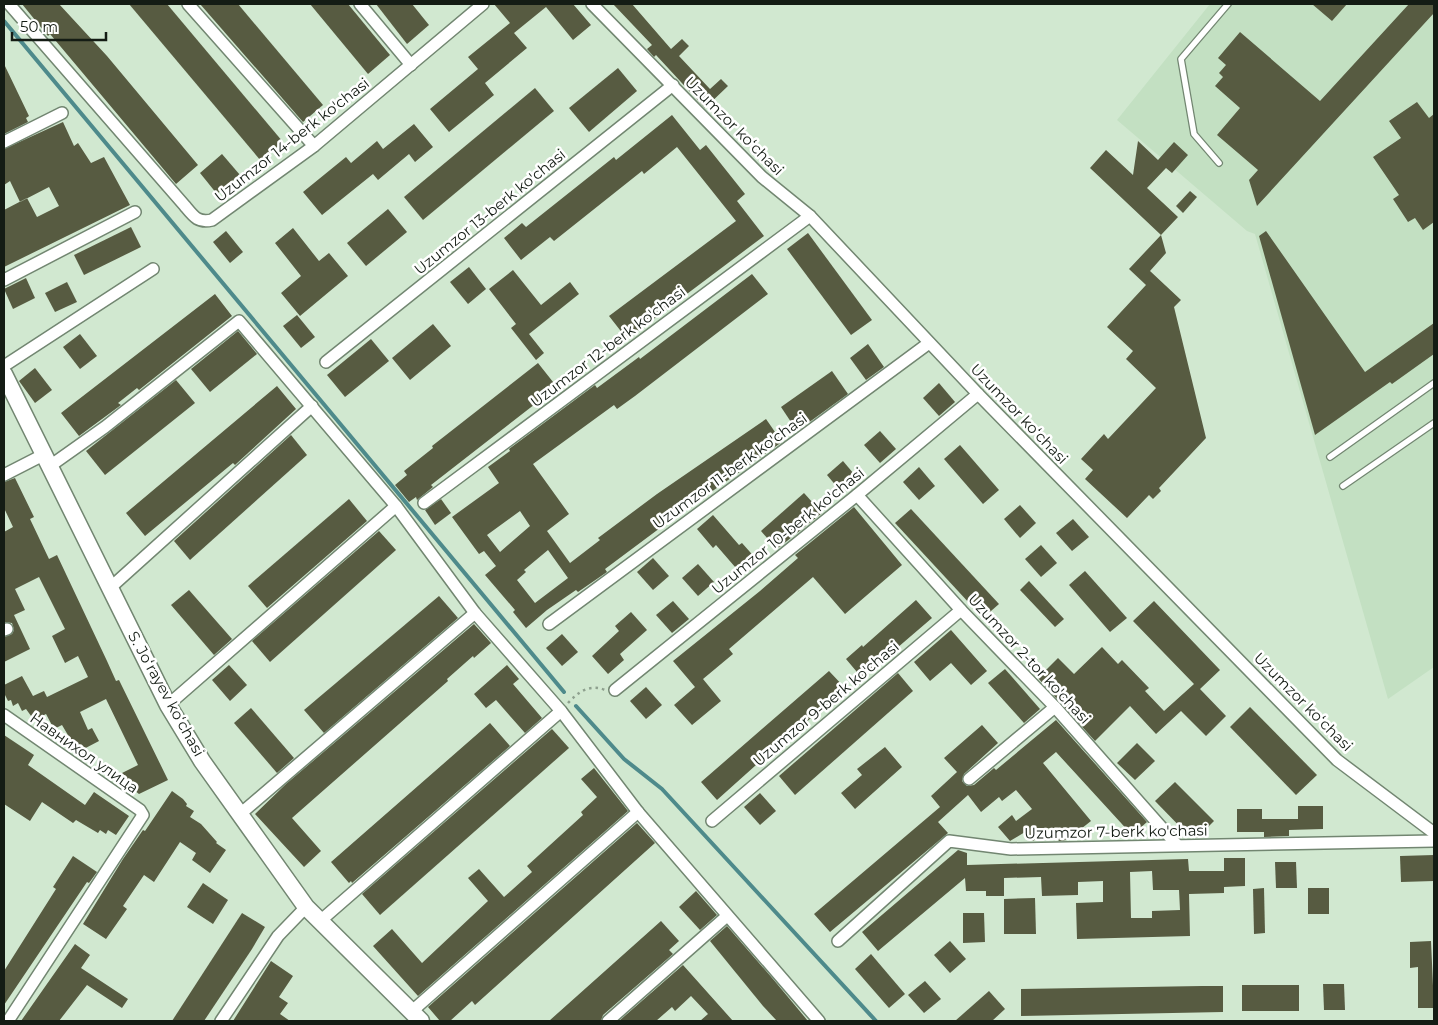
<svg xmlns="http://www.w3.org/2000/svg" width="1438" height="1025" viewBox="0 0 1438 1025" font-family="Montserrat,sans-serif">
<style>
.built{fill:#c3e0c2}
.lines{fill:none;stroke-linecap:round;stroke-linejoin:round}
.stream{stroke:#4e8a8b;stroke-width:4}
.building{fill:#575b41;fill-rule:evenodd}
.lane-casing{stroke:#728671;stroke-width:8}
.street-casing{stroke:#728671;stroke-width:14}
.secondary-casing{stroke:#728671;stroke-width:19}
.path{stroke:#8ea08e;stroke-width:2.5;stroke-dasharray:2.5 4;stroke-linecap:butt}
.lane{stroke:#fff;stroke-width:5.5}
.street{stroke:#fff;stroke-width:11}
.secondary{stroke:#fff;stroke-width:16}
.labels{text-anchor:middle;stroke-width:5;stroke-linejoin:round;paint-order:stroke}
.street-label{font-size:15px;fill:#141c14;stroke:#fff}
</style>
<rect width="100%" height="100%" fill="#d1e8d0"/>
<path class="built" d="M1210 4H1434V667L1388 699 1255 234 1247 231 1117 120Z"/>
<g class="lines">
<g class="stream">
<path d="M4 21 564 692"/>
<path d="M576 706 624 759 662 789 876 1021"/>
</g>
</g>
<g class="building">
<path d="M22 4H59L107 56 198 165 176 184 50 34 48 36Z"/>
<path d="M129 4H167L283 142 261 161Z"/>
<path d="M200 4H238L323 105 303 122Z"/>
<path d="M310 4H348L390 55 368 74Z"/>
<path d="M376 4H412L429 25 407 44Z"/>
<path d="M494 4H573L591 25 573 40 546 7 514 33 527 48 485 83 494 95 449 132 430 109 478 69 468 57 510 23Z"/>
<path d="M613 4H632L671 49 682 39 689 46 679 56 710 89 721 79 728 86 705 108 656 55 654 57 647 49 652 45Z"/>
<path d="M1312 4H1347L1332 21Z"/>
<path d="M1409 4H1434V13L1257 206 1249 180 1258 170 1217 135 1240 108 1215 86 1223 77 1219 73 1226 65 1218 58 1240 32 1320 101Z"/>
<path d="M4 64 29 116 26 118 28 122 4 134Z"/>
<path d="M618 68 637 91 589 132 569 108Z"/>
<path d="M535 88 554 111 423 220 404 197Z"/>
<path d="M1417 102 1429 118 1434 114V222L1423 230 1415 218 1408 222 1393 199 1399 195 1373 157 1401 138 1389 121Z"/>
<path d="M672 115 700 150 706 145 745 194 737 201 764 236 627 339 609 316 736 221 677 147 644 174 642 171 554 241 550 237 521 260 504 238 522 223 526 227 614 157 616 160Z"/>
<path d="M63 122 74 146 78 143 91 163 104 157 130 205 4 267V210L27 198 37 217 59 206 49 187 20 202 10 181 4 185V149Z"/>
<path d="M414 124 433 147 415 162 409 154 378 180 373 174 322 215 303 192 346 157 351 163 377 141 383 149Z"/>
<path d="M1138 141 1158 160 1174 142 1188 155 1172 173 1166 168 1147 188 1178 217 1161 235 1090 168 1106 150 1133 175Z"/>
<path d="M222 154 240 175 217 194 200 173Z"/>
<path d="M1190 191 1197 197 1183 213 1176 206Z"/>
<path d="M388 209 407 232 366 266 347 243Z"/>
<path d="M131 227 141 247 84 275 74 255Z"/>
<path d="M293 228 319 261 329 253 348 276 300 316 281 293 301 276 275 243Z"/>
<path d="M226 231 243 252 230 263 213 242Z"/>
<path d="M1266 231 1365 372 1434 323V354L1392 384 1390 382 1315 435 1259 236Z"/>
<path d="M808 233 872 320 851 335 787 249Z"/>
<path d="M1161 235 1166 253 1150 271 1181 300 1174 307 1206 438 1159 488 1161 491 1153 499 1149 495 1127 518 1085 479 1093 470 1081 459 1104 434 1108 439 1156 388 1126 359 1133 351 1107 327 1146 285 1129 269Z"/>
<path d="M469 267 486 289 468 304 450 282Z"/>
<path d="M513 270 541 305 570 282 579 294 529 334 544 353 536 360 511 328 516 324 489 289Z"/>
<path d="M752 274 768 294 635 396 617 409 614 405 533 464 569 514 547 531 570 563 600 540 598 538 657 494 766 419 782 442 660 528 605 569 607 572 578 592 576 590 547 610 526 628 513 612 515 610 485 575 496 566 484 551 479 554 452 517 499 483 488 467 510 451 509 449 595 385 597 388 639 357 640 359ZM520 511 530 526 500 552 487 535ZM548 550 568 578 535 603 517 580 526 572 524 570Z"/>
<path d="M26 278 35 298 13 309 4 289Z"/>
<path d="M67 282 77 302 55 312 45 293Z"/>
<path d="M215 294 232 316 139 390 137 388 118 403 121 405 79 436 61 413Z"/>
<path d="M297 315 315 337 301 348 283 326Z"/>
<path d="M433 324 451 346 410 380 392 358Z"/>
<path d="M238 331 257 354 210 392 191 369Z"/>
<path d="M80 334 97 356 80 369 63 347Z"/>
<path d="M371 339 389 361 345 397 327 375Z"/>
<path d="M868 344 884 367 866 380 850 358Z"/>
<path d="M538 363 557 387 431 485 433 487 417 500 416 497 409 502 395 485 407 475 404 471 433 448 432 446Z"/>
<path d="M35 368 52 390 35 403 19 381Z"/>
<path d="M832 371 848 394 797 431 781 407Z"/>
<path d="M176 380 195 403 105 475 86 451Z"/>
<path d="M939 383 955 402 939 416 923 398Z"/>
<path d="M277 386 296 409 235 465 233 463 145 536 126 513Z"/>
<path d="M880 431 896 449 880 463 864 445Z"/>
<path d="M291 435 307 455 190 560 174 541Z"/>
<path d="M960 445 999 490 983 504 944 459Z"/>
<path d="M843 461 859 480 843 494 827 475Z"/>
<path d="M919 467 935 486 919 500 903 482Z"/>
<path d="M15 478 34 517 30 519 49 559 57 555 107 661 116 681 119 680 168 780 139 794 116 776 138 765 106 699 80 712 88 730 92 728 99 741 78 752 62 725 54 729 46 714 34 720 26 709 22 711 18 703 13 706 11 700 8 701 4 693V685L22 676 33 696 44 691 47 697 88 677 78 656 65 663 52 636 65 629 39 577 15 589 25 610 14 615 30 649 4 662V637L12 634 14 630 12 623 4 622V532L13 527 4 508V482Z"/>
<path d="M804 493 822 513 777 549 761 531Z"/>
<path d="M349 499 367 521 267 608 248 586Z"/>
<path d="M441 499 451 513 435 525 425 510Z"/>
<path d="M1020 505 1036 523 1020 538 1004 519Z"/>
<path d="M854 507 902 565 845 614 813 577 729 649 733 654 703 679 721 701 692 725 674 705 695 687 673 661 760 591 798 558 795 555Z"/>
<path d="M911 509 999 604 983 618 895 523Z"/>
<path d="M713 515 739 545 742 543 758 561 742 575 716 545 713 548 697 529Z"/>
<path d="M1073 519 1089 537 1072 551 1056 533Z"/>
<path d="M379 531 396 550 270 662 252 641Z"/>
<path d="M1041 545 1057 563 1041 577 1025 559Z"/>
<path d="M653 558 669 576 653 590 637 572Z"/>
<path d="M698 564 714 582 698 596 682 578Z"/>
<path d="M1085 571 1127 618 1110 632 1069 585Z"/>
<path d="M1029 581 1064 619 1055 627 1020 590Z"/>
<path d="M189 590 232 639 214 655 171 605Z"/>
<path d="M439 596 458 618 324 733 304 710Z"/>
<path d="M916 600 932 618 862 678 846 659 862 645 863 647Z"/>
<path d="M673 601 689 619 672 633 656 615Z"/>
<path d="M1154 601 1220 670 1200 689 1226 716 1206 736 1181 711 1156 734 1130 706 1095 741 1038 678 1058 658 1074 674 1102 647 1118 664 1122 660 1149 688 1145 691 1164 711 1194 684 1133 621Z"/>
<path d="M631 612 647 630 620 654 624 660 608 674 592 656 619 631 615 626Z"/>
<path d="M474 624 491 643 474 658 473 656 447 679 448 681 292 818 321 851 304 867 255 814 286 784Z"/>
<path d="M951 630 987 671 971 685 951 663 930 681 914 662Z"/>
<path d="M562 634 578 652 562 666 546 648Z"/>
<path d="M229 665 247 685 230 701 212 680Z"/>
<path d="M507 665 519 679 513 684 542 718 525 733 496 700 486 708 474 694Z"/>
<path d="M1005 669 1040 709 1024 723 988 683Z"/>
<path d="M829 671 846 689 775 748 717 800 701 782Z"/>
<path d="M898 673 913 691 795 795 779 776Z"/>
<path d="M646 687 662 705 646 719 630 701Z"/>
<path d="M1250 707 1317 775 1296 795 1230 727Z"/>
<path d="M251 708 294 758 277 773 234 723Z"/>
<path d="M1056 720 1147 822 1132 835 1056 752 1043 763 1091 821 1067 840 1059 841 1049 828 1033 841 1025 832 1010 841 998 827 1012 815 1016 821 1032 809 1016 790 1002 801 999 797 981 812 968 795 938 822 948 833 830 932 814 914 940 807 931 796 957 772 944 758 982 725 998 743 964 774 962 781 967 786 974 785 994 768 996 770Z"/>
<path d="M490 723 510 746 352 883 351 881 349 883 331 862Z"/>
<path d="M552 729 569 748 380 915 362 894Z"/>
<path d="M4 735 34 755 28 765 85 805 94 792 129 816 116 835 108 830 106 834 100 830 98 833 76 820 73 823 42 802 30 821 4 804Z"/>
<path d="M1137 743 1155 761 1135 780 1117 763Z"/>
<path d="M885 747 902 767 855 809 841 793 862 775 857 769Z"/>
<path d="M594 768 628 811 418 996 373 946 392 929 422 963 488 901 468 878 479 869 504 897 532 872 527 866 583 815 581 812 597 797 581 779Z"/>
<path d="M1175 782 1214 821 1197 838H1191L1155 801Z"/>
<path d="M172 791 183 799 187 804 186 806 194 811 190 817 201 824 217 842 216 843 226 850 210 873 192 860 196 853 180 842 154 882 144 875 123 906 127 909 106 939 83 924 123 859 143 830 145 831Z"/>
<path d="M760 793 776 811 760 825 744 807Z"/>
<path d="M1298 806H1323V829L1289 830V836L1264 837V832H1237V809H1262V819H1298Z"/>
<path d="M637 823 655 843 475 1005 472 1001 450 1021H440L428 1007Z"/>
<path d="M958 850 967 853V865L1188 859 1189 871H1224V858H1245V886L1224 887V893L1189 894 1190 936 1077 939 1076 903 1103 902V881L1078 882V895L1042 896 1041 877 1004 878V896H986V891H966L965 878 878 951 862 932ZM1152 871 1153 890H1179L1180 910 1152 911V918H1131L1130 872Z"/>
<path d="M1434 855V881L1401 882 1400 856Z"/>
<path d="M73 856 97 872 89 883 87 882 4 1005V971L56 889 53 887Z"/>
<path d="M1275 862H1296L1297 888H1276Z"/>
<path d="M203 883 228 900 213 924 187 907Z"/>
<path d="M1264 888 1265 933 1254 934 1253 889Z"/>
<rect x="1308" y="888" width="21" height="26"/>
<path d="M696 891 717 915 700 930 679 907Z"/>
<path d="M1035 898 1036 934H1004V899Z"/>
<path d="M242 913 265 927 252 949 204 1021H172Z"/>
<path d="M963 913H984L985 942 963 943Z"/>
<path d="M661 921 679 941 669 950 673 954 603 1015 601 1021H549Z"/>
<path d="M727 926 773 979 808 1021H777L763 1006 710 941Z"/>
<path d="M950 941 966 959 950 973 934 955Z"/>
<path d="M1431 941 1434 1008H1418V967L1410 968V942Z"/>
<path d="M75 944 90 955 81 968 128 999 122 1008 87 985 59 1021H21Z"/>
<path d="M871 954 905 994 889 1008 855 969Z"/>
<path d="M271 961 293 976 279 997 288 1003 280 1014 290 1021H233Z"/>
<path d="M683 965 733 1021H700L708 1014 691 996 675 1011 672 1007 656 1021H619Z"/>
<path d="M925 981 941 999 924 1013 908 995Z"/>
<path d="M1323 984H1344L1345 1010H1324Z"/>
<rect x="1242" y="985" width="57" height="26"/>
<path d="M1202 986H1223V1012L1021 1016V989Z"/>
<path d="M989 991 1005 1009 992 1021H955Z"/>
</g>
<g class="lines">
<defs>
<g id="lane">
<path d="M1219 163 1194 134 1181 59 1228 4"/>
<path d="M1330 457 1434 383"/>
<path d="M1343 486 1434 423"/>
</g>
<g id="street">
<path d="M9 4 185 206C194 217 198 223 212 220L314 146 483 4"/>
<path d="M188 4 314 146"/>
<path d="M360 4 411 65"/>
<path d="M592 4 762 177 810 216 978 394 1337 760 1434 833"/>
<path d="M4 142 62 113"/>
<path d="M4 280 135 212"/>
<path d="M326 362 673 85"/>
<path d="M4 366 153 269"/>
<path d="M50 466 105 427 239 321 396 506 475 613 561 711 638 812 819 1021"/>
<path d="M4 475 45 454"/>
<path d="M857 495 961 610 1055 707 1177 845"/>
<path d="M424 503 810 216"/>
<path d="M110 588 312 406"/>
<path d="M549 624 929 343"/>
<path d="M4 630 7 629"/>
<path d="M615 690 857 495 978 394"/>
<path d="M168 705 396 506"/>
<path d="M4 715 140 810 143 815 8 1021"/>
<path d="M969 779 1055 707"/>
<path d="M239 815 475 613"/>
<path d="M712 821 961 610"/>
<path d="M319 922 561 711"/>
<path d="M838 941 949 841 1011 849 1434 841"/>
<path d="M411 1012 638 812"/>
<path d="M221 1021 278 936 306 907"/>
<path d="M608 1021 727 916"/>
</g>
<path id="secondary" d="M4 374 168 705 202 761 306 907 421 1021"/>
</defs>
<use href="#lane" class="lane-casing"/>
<use href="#street" class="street-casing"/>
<use href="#secondary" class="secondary-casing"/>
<path class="path" d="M568 703C579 691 590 684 605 690"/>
<use href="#lane" class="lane"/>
<use href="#street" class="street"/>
<use href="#secondary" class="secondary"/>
</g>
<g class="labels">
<g class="street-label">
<text transform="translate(734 126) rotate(45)" y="5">Uzumzor koʻchasi</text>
<text transform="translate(292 140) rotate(-38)" y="5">Uzumzor 14-berk ko'chasi</text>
<text transform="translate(490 212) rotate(-39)" y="5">Uzumzor 13-berk ko'chasi</text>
<text transform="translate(608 347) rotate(-37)" y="5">Uzumzor 12-berk ko'chasi</text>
<text transform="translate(1019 414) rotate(46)" y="5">Uzumzor koʻchasi</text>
<text transform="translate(730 471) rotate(-36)" y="5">Uzumzor 11-berk ko'chasi</text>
<text transform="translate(788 531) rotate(-39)" y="5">Uzumzor 10-berk ko'chasi</text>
<text transform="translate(1029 659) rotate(47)" y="5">Uzumzor 2-tor ko'chasi</text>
<text transform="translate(166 694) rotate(61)" y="5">S. Joʻrayev koʻchasi</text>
<text transform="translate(1303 702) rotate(45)" y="5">Uzumzor koʻchasi</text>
<text transform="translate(826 704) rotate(-40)" y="5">Uzumzor 9-berk ko'chasi</text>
<text transform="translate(84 753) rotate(35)" y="5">Навнихол улица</text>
<text transform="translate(1116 832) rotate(-1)" y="5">Uzumzor 7-berk ko'chasi</text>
</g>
</g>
<rect width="1438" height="1025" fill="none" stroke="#141c14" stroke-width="10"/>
<path d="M12 32v8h94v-8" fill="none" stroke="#141c14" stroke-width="2.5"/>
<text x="20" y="32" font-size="15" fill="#141c14" stroke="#ffffff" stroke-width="4" paint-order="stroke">50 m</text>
</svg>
